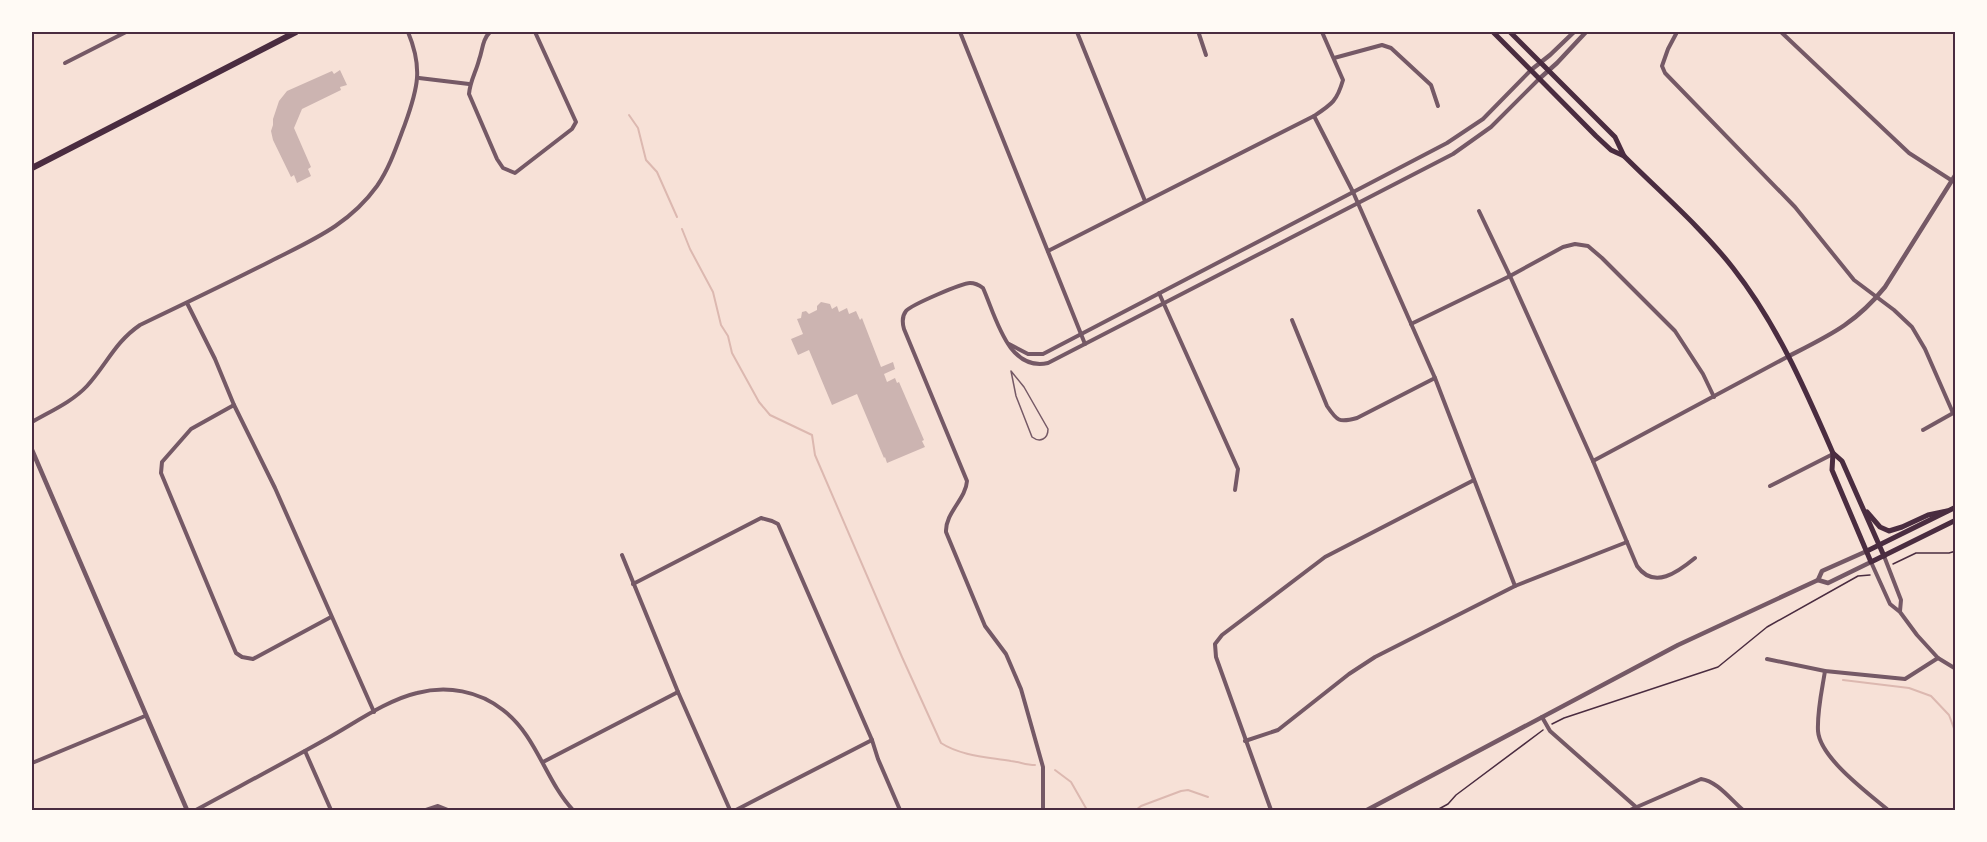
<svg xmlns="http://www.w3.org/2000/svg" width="1987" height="842" viewBox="0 0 1987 842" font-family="Overpass,sans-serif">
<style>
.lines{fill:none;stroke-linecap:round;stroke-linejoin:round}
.stream{stroke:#dcb8b0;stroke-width:2}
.building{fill:#ccb4b1}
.path{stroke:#4a2c40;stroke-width:1.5}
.service{stroke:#755966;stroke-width:1.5}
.minor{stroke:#755966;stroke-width:4}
.tertiary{stroke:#755966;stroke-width:4.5}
.secondary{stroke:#4a2c40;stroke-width:5}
.primary{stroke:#4a2c40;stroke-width:6}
.neatline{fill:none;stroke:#4a2c40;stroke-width:2}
</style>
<rect width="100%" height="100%" fill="#f7e1d7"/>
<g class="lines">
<g class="stream">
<path d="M629 115 638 128 646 160 657 172 677 217"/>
<path d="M682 229 690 249 713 292 721 325 728 336 732 353 759 402 770 415 812 435 815 455 902 657 941 743C961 756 988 757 1011 761 1020 762 1026 765 1035 765"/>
<path d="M1843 680 1909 688 1931 696 1949 715 1956 734"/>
<path d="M1055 770 1071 782 1087 810"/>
<path d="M1136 810 1141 806 1181 791 1188 790 1208 797"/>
</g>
</g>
<g class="building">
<path d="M340 70 347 85 340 87 341 90 302 109 294 128 311 167 308 169 311 176 297 183 294 175 291 177 273 140 271 131 273 125V119L279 101 287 91 332 71 334 74Z"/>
<path d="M821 302 830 304 832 309 837 306 839 312 847 308 849 314 856 311 860 320 862 318 881 367 893 362 895 369 884 374 887 382 895 378 897 383 899 382 924 440 922 441 925 447 887 463 885 457 884 458 857 394 832 405 809 350 798 355 791 339 803 334 797 319 801 318 802 312 806 311 809 314 817 310V306Z"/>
</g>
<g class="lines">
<g class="path">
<path d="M1893 564 1916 553H1949L1956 551"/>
<path d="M1552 724 1564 718 1718 667 1767 627 1858 576 1870 575"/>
<path d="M1437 810 1448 804 1456 795 1543 730"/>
</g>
<path class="service" d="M1011 371 1024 387 1048 429C1048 439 1040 443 1032 437L1016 396Z"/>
<g class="minor">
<path d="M490 32C482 40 483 49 479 60 476 72 470 81 469 94L497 159 503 168 515 173 572 129 576 122 535 32"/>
<path d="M960 32 1085 344"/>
<path d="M1077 32 1145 201"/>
<path d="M1200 32 1199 34 1206 55"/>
<path d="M1677 32 1668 49 1662 66 1665 73 1795 207 1854 280 1894 310 1912 327 1925 349 1953 413"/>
<path d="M1781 32 1909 153 1951 180"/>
<path d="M1334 58 1382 45 1391 48 1431 85 1438 106"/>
<path d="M65 63 126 32"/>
<path d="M419 78 469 84"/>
<path d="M1314 116 1353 192 1435 378 1515 586"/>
<path d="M1479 211 1510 276 1593 461 1637 566C1654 590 1678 572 1695 558"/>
<path d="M1048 251 1314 116C1332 104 1337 101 1343 80L1322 32"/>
<path d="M1159 293 1238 469 1235 490"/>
<path d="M187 303 215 359 234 405 275 488 374 712"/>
<path d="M1292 320 1327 406C1337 421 1339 423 1357 418L1435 378"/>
<path d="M1411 324 1510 276 1563 247 1575 244 1588 246 1602 258 1675 331 1703 374 1714 397"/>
<path d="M1009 344 1028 354H1043L1447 143 1483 119 1531 70"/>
<path d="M234 405 191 429 162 462 161 473 236 653 242 657 253 659 331 617"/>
<path d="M32 422C51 411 72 402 87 386 107 364 115 342 140 325 184 304 228 283 271 261 312 240 349 225 377 186 390 167 397 145 405 124 418 88 423 68 408 32"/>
<path d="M1923 430 1955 412"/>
<path d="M1593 461 1789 356"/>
<path d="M1770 486 1833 454"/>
<path d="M622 555 678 692 730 810"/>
<path d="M1884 556 1901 600 1900 611"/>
<path d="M1871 562 1890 604 1900 612 1917 635 1938 658 1956 669"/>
<path d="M633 584 761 518 772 521 778 524 872 740 878 759 900 810"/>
<path d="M1767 659 1825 671 1905 679 1938 658"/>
<path d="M1825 671C1822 690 1817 711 1818 731 1820 758 1868 793 1888 810"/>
<path d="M1542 717 1550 731 1636 807"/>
<path d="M1245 741 1278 730 1349 674 1375 657 1515 586 1627 542"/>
<path d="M305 751 331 810"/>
<path d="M543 762 678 692"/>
<path d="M32 763 145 716"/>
<path d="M196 810C240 786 284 763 328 738 355 723 387 700 417 693 447 685 479 691 503 710 537 736 545 780 573 810"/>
<path d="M426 810 438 806 448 810"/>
<path d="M736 810 872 740"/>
<path d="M1043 810V767L1021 689 1006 654 985 626 946 532C945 513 966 499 967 481L904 329C902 322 902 316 906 311 911 305 962 283 970 283 976 283 979 285 983 288 996 317 1008 372 1048 363L1453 154 1491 127 1539 79"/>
<path d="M1271 810 1216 657 1215 644 1222 635 1325 557 1474 480"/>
<path d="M1630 810 1701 779C1717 781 1731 800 1743 810"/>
</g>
<g class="tertiary">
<path d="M1531 70 1550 55 1574 32"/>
<path d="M1539 79 1557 63 1586 32"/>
<path d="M1789 356C1830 335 1855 324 1885 287L1956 174"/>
<path d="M32 450 187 810"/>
<path d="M1818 580 1828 583 1871 562"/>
<path d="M1367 810 1678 645 1818 580 1822 571 1867 551"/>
</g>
<g class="secondary">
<path d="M1493 32 1596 136 1611 150 1624 156"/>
<path d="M1510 32 1615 137 1624 156C1660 192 1701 227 1733 268 1777 324 1805 389 1833 453L1842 461 1884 556"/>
<path d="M1833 453 1832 470 1871 562 1956 520"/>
<path d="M1867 512 1880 527 1889 531 1902 527 1928 515 1947 511"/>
<path d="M1867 551 1956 507"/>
</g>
<path class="primary" d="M32 168 296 32"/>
</g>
<rect width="1987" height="842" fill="none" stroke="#fffaf5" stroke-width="66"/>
<rect x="33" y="33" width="1921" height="776" class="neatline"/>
</svg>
